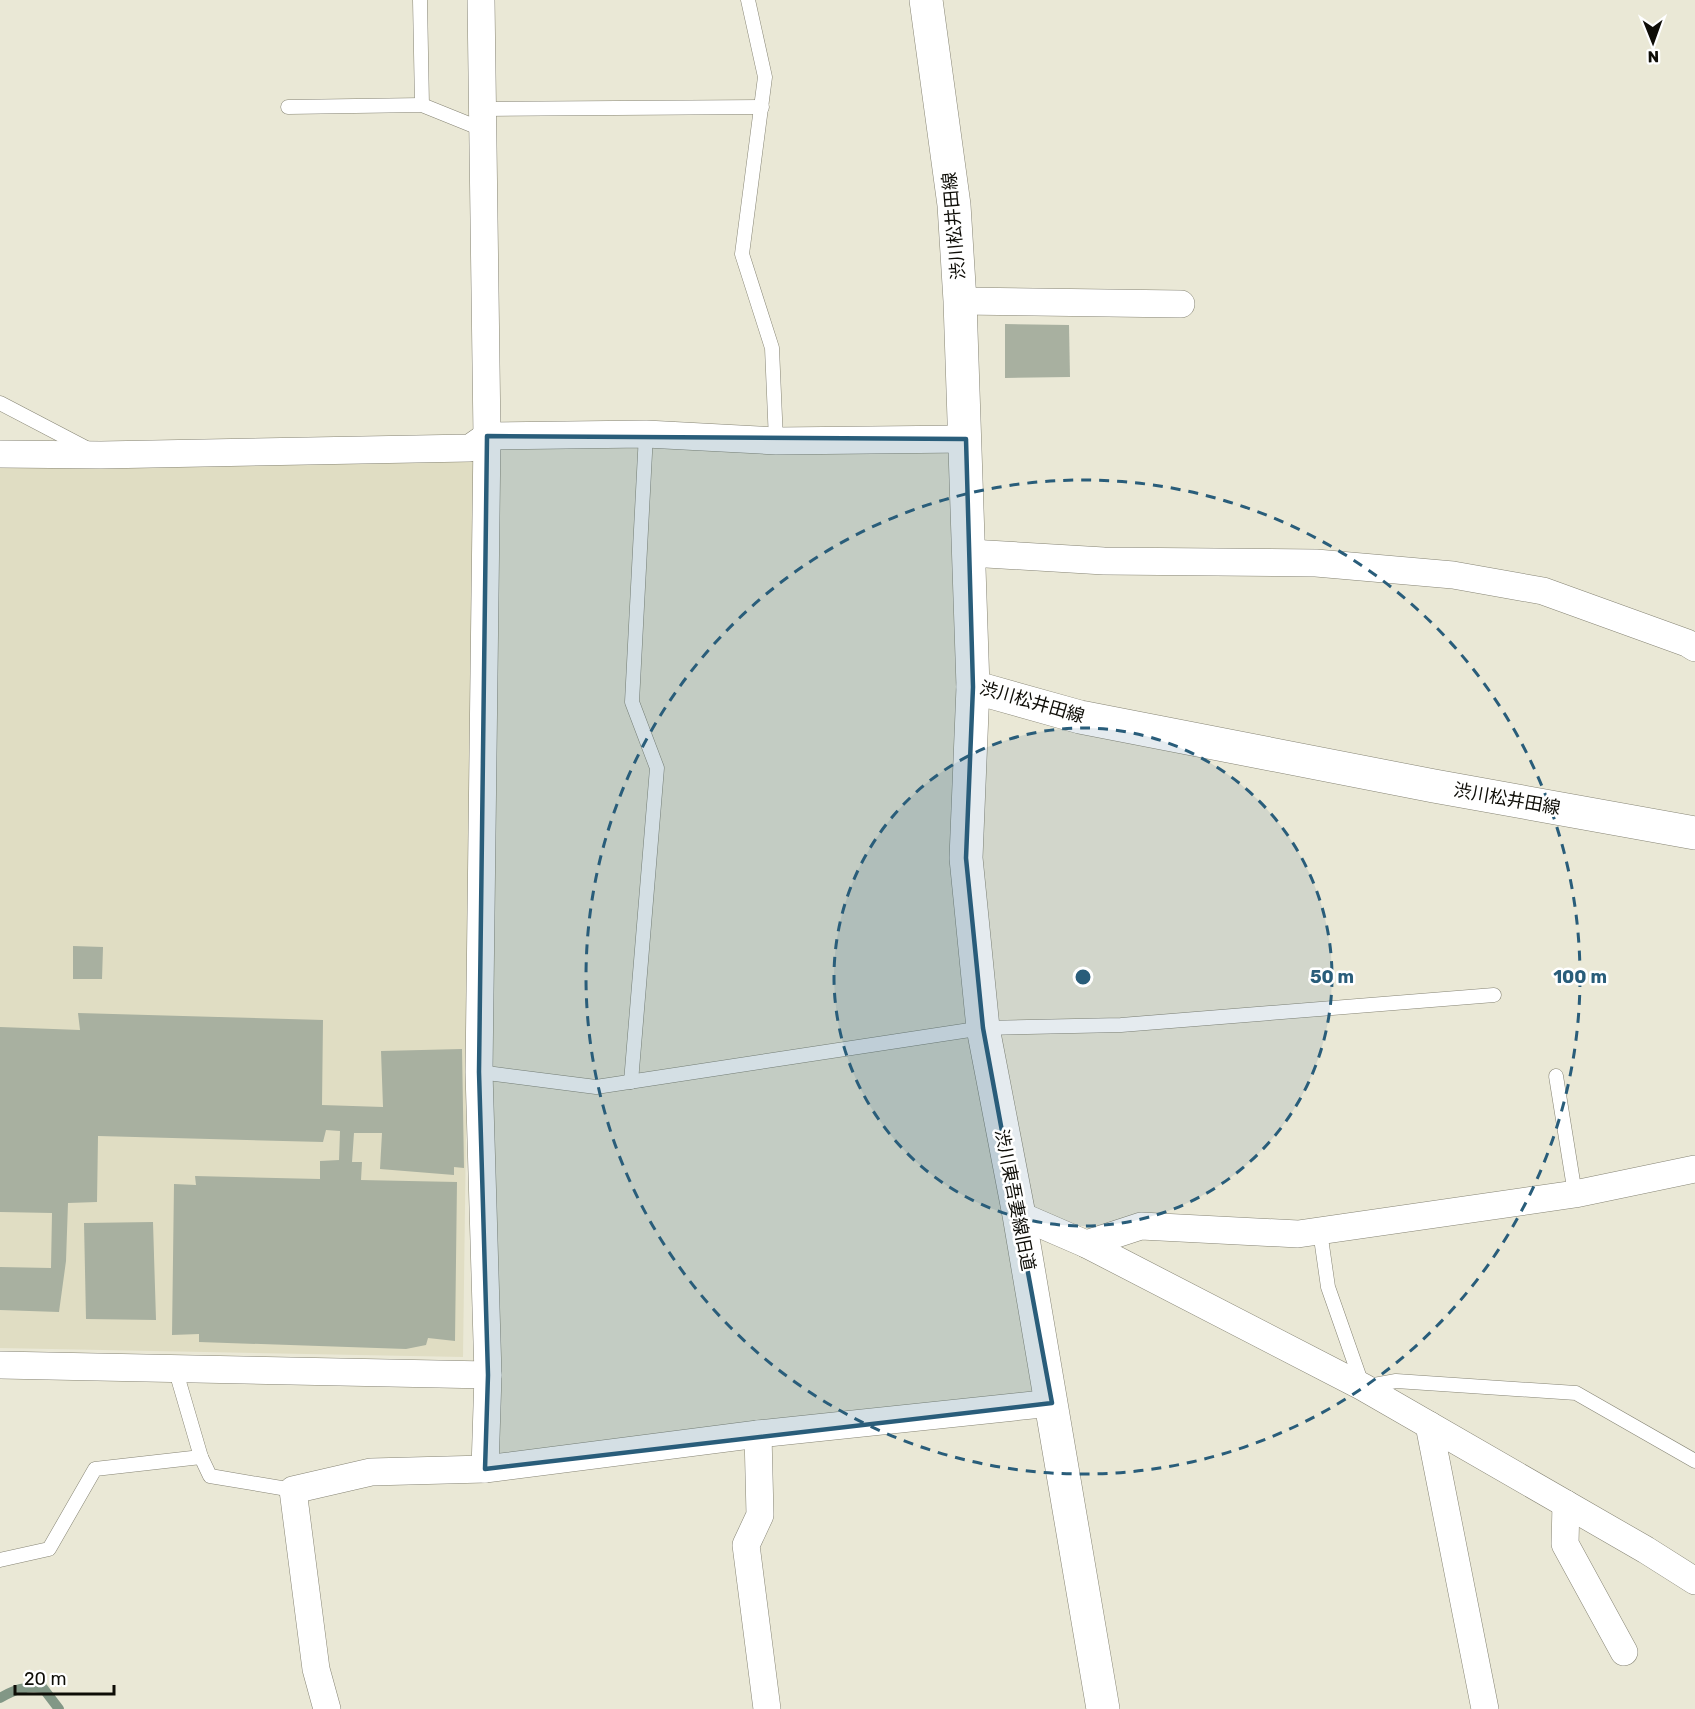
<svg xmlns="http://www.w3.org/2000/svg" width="1695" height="1709" viewBox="0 0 1695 1709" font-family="Rubik,'Noto Sans JP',sans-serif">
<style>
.built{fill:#e0ddc3}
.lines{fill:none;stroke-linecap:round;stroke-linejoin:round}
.stream{stroke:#829786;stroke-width:10}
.building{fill:#a8b0a0}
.service-casing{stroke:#868474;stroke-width:15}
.minor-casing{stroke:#868474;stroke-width:28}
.tertiary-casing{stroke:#868474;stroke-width:34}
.primary-casing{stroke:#868474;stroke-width:34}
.service{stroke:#fff;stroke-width:14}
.minor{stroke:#fff;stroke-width:27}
.tertiary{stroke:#fff;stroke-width:33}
.primary{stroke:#fff;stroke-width:33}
.marked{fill:#295d7a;fill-opacity:0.2;stroke:#295d7a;stroke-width:4.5;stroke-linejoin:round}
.ring{fill:none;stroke:#295d7a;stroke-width:3;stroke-dasharray:10 8}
.labels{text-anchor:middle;stroke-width:5;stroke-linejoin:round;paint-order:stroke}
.street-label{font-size:18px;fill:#0e0d07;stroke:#fff}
.centre{fill:#295d7a;stroke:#fff;stroke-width:3}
.ring-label{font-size:18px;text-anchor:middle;font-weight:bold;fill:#295d7a;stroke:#fff;stroke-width:5;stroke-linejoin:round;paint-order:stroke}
</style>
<rect width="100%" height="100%" fill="#eae8d6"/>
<path class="built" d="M475 461 463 1357 0 1348V464Z"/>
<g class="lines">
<path class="stream" d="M0 1698C15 1689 26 1686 43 1688L59 1709"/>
</g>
<g class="building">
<path d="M1005 324 1069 325 1070 377 1005 378Z"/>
<path d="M73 946 103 947 102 979H73Z"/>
<path d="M78 1013 323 1020 322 1105 383 1107 381 1051 462 1049 464 1168 454 1167V1175L380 1169 382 1133H354L352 1162H362L361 1180 457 1182 455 1341 428 1338 426 1345 406 1349 199 1342V1334L172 1335 174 1184 196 1185 195 1176 320 1179V1161L339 1160 340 1131 326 1130 323 1142 98 1136 97 1202 68 1203 66 1261 59 1312 0 1310V1267L51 1268 52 1213 0 1212V1027L80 1030Z"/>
<path d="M153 1222 156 1320 86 1319 84 1223Z"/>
</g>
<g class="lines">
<defs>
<g id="service">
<path d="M420 0 422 105"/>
<path d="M748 0 765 77 742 254 772 348 776 441"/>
<path d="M288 107 422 105 484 130"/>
<path d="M484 109 762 107"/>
<path d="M0 403 88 449"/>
<path d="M479 1072 596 1087 983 1028 1121 1025 1494 995"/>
<path d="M1556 1076 1575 1194"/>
<path d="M631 1082 657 768 632 702 646 434"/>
<path d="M1320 1231 1328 1287 1363 1387 1396 1381 1576 1393 1695 1461"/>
<path d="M175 1368 201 1457 210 1476 293 1490"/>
<path d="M0 1560 49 1549 95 1469 201 1457"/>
</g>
<g id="minor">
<path d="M481 0 487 436 479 1072 488 1375 485 1469"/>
<path d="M960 301 1181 304"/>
<path d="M0 454 101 455 470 448 487 436 646 434 776 441 966 439"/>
<path d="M970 553 1104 561 1316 563 1453 575 1543 591 1687 643 1695 648"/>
<path d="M1019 1215 1086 1244 1363 1387 1646 1550 1695 1581"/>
<path d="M1086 1244 1141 1226 1298 1234 1575 1194 1695 1169"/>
<path d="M0 1365 488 1375"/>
<path d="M1429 1425 1485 1709"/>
<path d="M758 1434 760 1515 746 1545 767 1709"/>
<path d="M1566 1504 1565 1544 1624 1652"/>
<path d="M327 1709 316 1669 293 1490 371 1472 485 1469 758 1434 1052 1403"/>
</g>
<path id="tertiary" d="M973 687 966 858 983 1028 1019 1215 1103 1709"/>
<path id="primary" d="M926 0 954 205 960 301 973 687 1080 717 1434 786 1695 833"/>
</defs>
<use href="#service" class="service-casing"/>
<use href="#minor" class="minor-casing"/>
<use href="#tertiary" class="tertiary-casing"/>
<use href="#primary" class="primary-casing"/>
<use href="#service" class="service"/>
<use href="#minor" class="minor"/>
<use href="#tertiary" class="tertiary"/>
<use href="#primary" class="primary"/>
</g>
<path class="marked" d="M487 436 966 439 973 687 966 858 983 1028 1052 1403 485 1469 488 1375 479 1072Z"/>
<circle cx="1083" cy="977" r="249" fill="#295d7a" fill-opacity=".12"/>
<g class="ring">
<circle cx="1083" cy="977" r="249"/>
<circle cx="1083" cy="977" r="497"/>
</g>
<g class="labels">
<g class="street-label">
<text transform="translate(954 226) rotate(-95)" y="6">渋川松井田線</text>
<text transform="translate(1032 702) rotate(16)" y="6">渋川松井田線</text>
<text transform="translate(1507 799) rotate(10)" y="6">渋川松井田線</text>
<text transform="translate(1015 1200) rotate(79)" y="6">渋川東吾妻線旧道</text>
</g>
</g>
<circle cx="1083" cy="977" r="9" class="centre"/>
<g class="ring-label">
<text x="1332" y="983">50 m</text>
<text x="1580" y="983">100 m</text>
</g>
<g transform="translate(1653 42) rotate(179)" stroke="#ffffff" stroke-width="4.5" paint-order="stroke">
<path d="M0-4.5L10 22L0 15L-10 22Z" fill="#0e0d07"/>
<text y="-9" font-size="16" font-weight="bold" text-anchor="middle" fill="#0e0d07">N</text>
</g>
<path d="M15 1685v9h99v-9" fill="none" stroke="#0e0d07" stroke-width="3"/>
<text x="24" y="1685" font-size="18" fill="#0e0d07" stroke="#ffffff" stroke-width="4.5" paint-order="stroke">20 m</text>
</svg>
